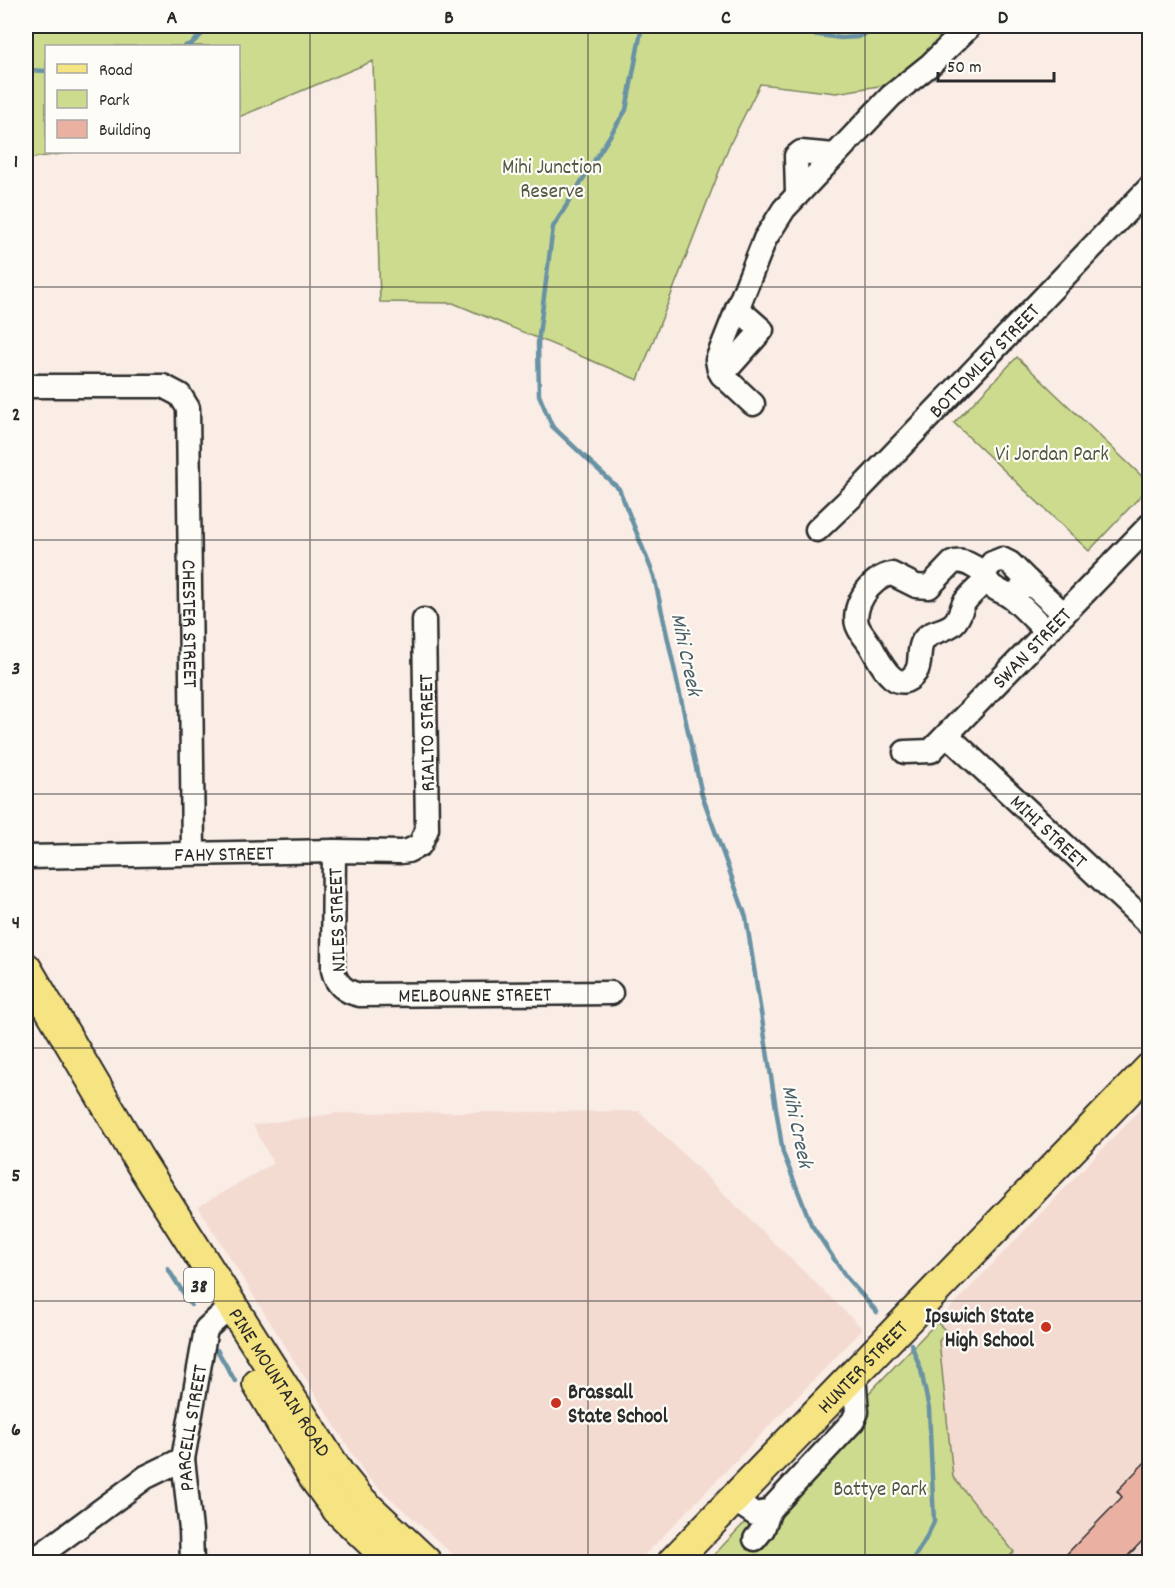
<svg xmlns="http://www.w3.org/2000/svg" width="1175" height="1588" viewBox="0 0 1175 1588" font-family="Dekko,sans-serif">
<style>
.built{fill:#f4dbd2}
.green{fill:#cddb8f;stroke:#7c835d;stroke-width:1.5}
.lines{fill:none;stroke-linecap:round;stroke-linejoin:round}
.stream{stroke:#6992a4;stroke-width:4.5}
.building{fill:#eab1a3;stroke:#2b2b2b;stroke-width:1.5}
.minor-casing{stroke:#2b2b2b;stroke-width:27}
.major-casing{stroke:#2b2b2b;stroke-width:34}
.minor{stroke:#fdfcf7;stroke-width:22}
.major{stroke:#f6e381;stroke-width:30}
.grid{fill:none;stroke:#2b2b2b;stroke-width:1.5;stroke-opacity:0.55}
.poi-dot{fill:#c8321e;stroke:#fdfcf7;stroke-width:2}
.labels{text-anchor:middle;stroke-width:4.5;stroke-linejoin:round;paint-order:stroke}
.shield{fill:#fdfcf7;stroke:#6a6a68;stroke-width:1.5}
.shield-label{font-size:20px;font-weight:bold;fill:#2b2b2b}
.park-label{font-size:21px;fill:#545744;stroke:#fdfcf7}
.street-label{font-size:21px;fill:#2b2b2b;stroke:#fdfcf7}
.poi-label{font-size:21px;font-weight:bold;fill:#2b2b2b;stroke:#fdfcf7;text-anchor:end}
.water-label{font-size:22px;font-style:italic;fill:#4a5f68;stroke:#fdfcf7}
.neatline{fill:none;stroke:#2b2b2b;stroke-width:2}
.grid-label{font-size:20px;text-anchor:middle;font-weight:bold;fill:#2b2b2b}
</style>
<rect width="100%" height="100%" fill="#f9ede6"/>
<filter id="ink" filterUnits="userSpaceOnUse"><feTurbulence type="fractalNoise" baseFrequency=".0167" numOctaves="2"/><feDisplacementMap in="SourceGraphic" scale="12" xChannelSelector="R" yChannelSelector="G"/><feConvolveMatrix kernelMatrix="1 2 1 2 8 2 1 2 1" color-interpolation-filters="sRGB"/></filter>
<g filter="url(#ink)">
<g class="built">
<path d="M1149 1100V1562H1003L1014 1551 953 1477 939 1341 946 1332 937 1322Z"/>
<path d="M639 1111 863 1329 638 1562H461L367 1477 198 1207 273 1163 253 1125 339 1113Z"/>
</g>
<g class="green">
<path d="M26 26H954L931 49 885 85 836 93 760 84 729 146 638 380 453 303 380 302 373 61 239 117 238 46H46V152H74L26 159Z"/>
<path d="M1017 357 1149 483V487L1089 551 954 423Z"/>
<path d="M937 1322 947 1332 939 1341 953 1477 1014 1552 1003 1562H707Z"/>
</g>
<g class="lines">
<g class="stream">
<path d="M642 26 626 110 553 227 538 343 539 395 552 426 619 489 654 576 702 795 746 917 783 1153 811 1224 846 1277 877 1312"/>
<path d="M753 26 841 38 858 37 884 26"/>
<path d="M185 46 191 44 211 26"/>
<path d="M26 70 46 71"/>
<path d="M168 1269 191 1305"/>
<path d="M911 1344 921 1370 929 1409 934 1522 924 1542 911 1562"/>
<path d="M217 1350 235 1381"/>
</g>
</g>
<path class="building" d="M1149 1458V1534L1121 1563H1058L1122 1497 1117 1491Z"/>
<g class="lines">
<defs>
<g id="minor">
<path d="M797 194 796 156 801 152 834 155"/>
<path d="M722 375 762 330 737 308"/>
<path id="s1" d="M26 386H163L180 395 188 408 193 853"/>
<path d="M753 404 722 375 719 370 717 360 765 239 784 209 891 96 931 64 970 26"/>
<path id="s2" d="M817 530 860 489 1150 187"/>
<path d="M984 573C974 567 963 558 952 563L929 587 916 586 892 574C871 576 848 610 859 629 863 636 868 641 872 648 880 662 897 699 916 672 922 663 917 651 923 641 930 630 945 632 954 623 960 617 961 609 964 603 970 594 979 587 987 580"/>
<path d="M1028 581 1064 614"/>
<path d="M1012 598 1028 581 1010 563 1002 559 992 563 984 573C991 592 999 588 1012 598 1024 608 1036 621 1047 632"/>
<path id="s3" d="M947 735 1150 925"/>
<path id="s4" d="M905 752 931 751 1150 525"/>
<path id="s5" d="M334 851 333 970C336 985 346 992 360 995L611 993"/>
<path id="s6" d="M26 857 334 851 401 852 408 851 420 845 427 829 424 620"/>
<path d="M734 1500 755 1514 766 1512 770 1510 853 1421 857 1412 854 1375"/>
<path d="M755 1539 763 1529 770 1510"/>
<path d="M31 1562 146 1477 183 1459"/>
<path id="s7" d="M192 1562 191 1530 183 1459 206 1329 218 1318 234 1308"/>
</g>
<g id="major">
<path id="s8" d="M26 968 139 1160 339 1474 360 1500 426 1562"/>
<path d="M258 1384 315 1479 338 1510 392 1562"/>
<path id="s9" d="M673 1562 1150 1068"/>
</g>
</defs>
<use href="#minor" class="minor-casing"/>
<use href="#major" class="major-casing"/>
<use href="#minor" class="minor"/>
<use href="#major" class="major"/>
</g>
</g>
<path class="grid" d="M310 26V1562M588 26V1562M865 26V1562M26 287H1150M26 540H1150M26 794H1150M26 1048H1150M26 1301H1150"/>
<g class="poi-dot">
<circle cx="1046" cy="1327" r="6"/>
<circle cx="556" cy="1403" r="6"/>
</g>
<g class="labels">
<rect class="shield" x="184" y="1268" width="30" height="34" rx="4.5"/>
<g class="shield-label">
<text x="199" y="1292">38</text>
</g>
<g class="park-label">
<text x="552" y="173">Mihi Junction<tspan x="552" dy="24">Reserve</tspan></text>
<text x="1052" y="460">Vi Jordan Park</text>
<text x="880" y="1495">Battye Park</text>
</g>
<g class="street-label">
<text dy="7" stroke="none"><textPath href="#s2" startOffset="238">BOTTOMLEY STREET</textPath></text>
<text dy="7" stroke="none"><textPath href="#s1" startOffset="387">CHESTER STREET</textPath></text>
<text dy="7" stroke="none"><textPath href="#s4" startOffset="170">SWAN STREET</textPath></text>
<text transform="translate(426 733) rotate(-91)" y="7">RIALTO STREET</text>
<text dy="7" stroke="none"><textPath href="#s3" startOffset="140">MIHI STREET</textPath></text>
<text dy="7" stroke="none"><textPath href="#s6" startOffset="198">FAHY STREET</textPath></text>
<text transform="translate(336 920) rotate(-92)" y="7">NILES STREET</text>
<text dy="7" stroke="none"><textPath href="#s5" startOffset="273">MELBOURNE STREET</textPath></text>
<text dy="7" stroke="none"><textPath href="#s9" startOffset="272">HUNTER STREET</textPath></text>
<text dy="7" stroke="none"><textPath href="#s8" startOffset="486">PINE MOUNTAIN ROAD</textPath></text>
<text dy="7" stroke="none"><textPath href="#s7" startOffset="135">PARCELL STREET</textPath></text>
</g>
<g class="poi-label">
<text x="1034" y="1322">Ipswich State<tspan x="1034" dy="24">High School</tspan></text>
<text x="568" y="1398" text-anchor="start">Brassall<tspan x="568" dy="24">State School</tspan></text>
</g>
<g class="water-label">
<text transform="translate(688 654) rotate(78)" y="8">Mihi Creek</text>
<text transform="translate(799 1126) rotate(78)" y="8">Mihi Creek</text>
</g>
</g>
<rect width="1175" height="1588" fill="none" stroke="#fdfcf7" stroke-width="66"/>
<rect x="45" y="45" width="195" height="108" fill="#fdfcf7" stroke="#a9a8a5" stroke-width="1.5"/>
<rect x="57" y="64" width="30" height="9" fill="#f6e381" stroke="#a9a8a5" stroke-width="1.5"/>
<text x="99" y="75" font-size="18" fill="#2b2b2b">Road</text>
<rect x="57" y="90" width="30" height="18" fill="#cddb8f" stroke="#a9a8a5" stroke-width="1.5"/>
<text x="99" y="105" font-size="18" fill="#2b2b2b">Park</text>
<rect x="57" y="120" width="30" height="18" fill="#eab1a3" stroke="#a9a8a5" stroke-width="1.5"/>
<text x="99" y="135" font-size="18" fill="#2b2b2b">Building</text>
<path d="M938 72v9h116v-9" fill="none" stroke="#2b2b2b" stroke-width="3"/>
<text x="947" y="72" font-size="18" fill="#2b2b2b" stroke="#fdfcf7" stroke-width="4.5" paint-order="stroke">50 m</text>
<rect x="33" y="33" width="1109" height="1522" class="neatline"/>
<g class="grid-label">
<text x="172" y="23">A</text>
<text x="449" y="23">B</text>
<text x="726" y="23">C</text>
<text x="1003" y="23">D</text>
<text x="16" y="167">1</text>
<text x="16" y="420">2</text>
<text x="16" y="674">3</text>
<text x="16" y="928">4</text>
<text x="16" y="1181">5</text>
<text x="16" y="1435">6</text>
</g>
</svg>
